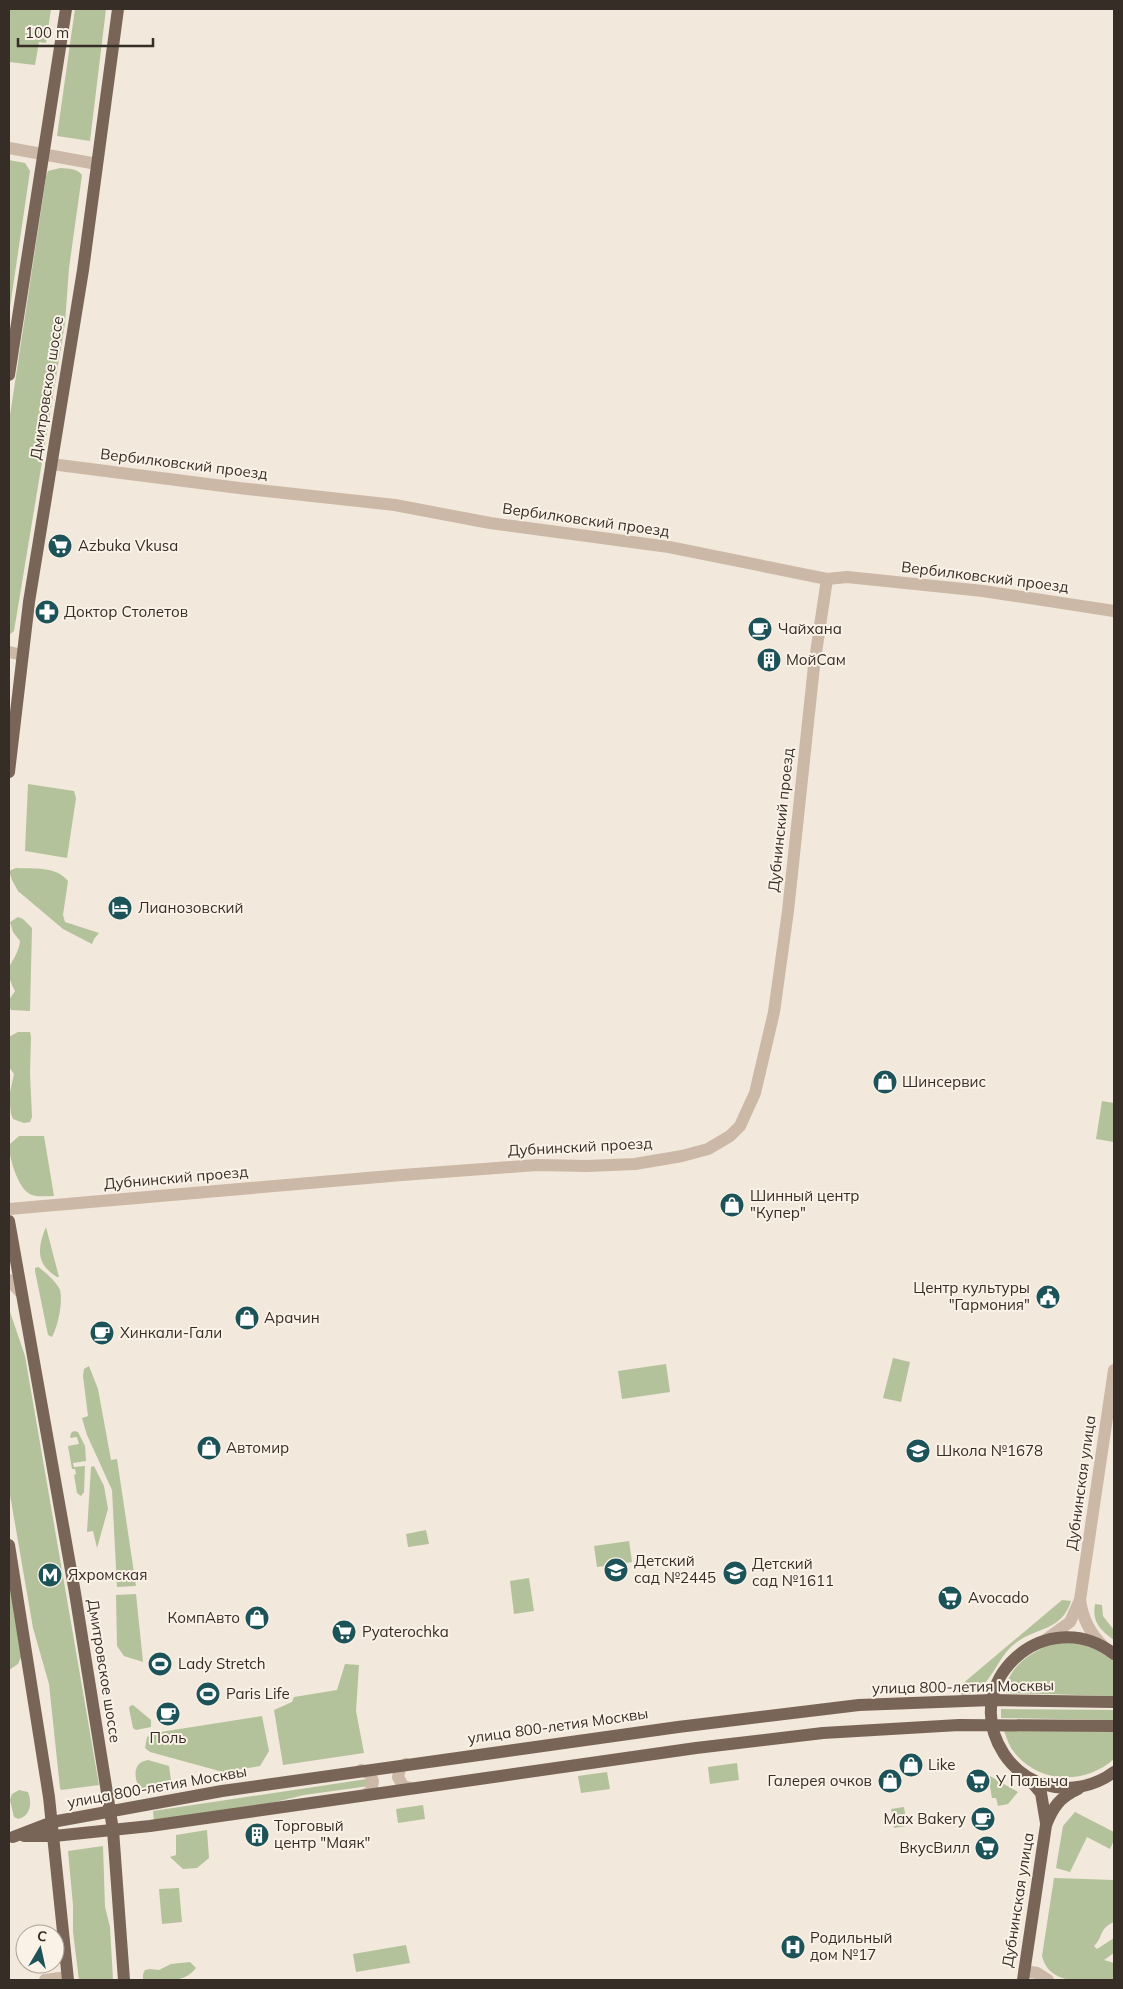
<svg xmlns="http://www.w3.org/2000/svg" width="1123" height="1989" viewBox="0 0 1123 1989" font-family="Mulish,sans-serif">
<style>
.green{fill:#b3c29b}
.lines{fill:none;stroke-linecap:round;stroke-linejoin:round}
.minor{stroke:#cbb8a7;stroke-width:12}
.major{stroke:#796458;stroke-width:12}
.labels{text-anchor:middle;stroke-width:4;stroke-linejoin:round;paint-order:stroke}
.street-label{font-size:15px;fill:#372d27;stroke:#faf2e7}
.poi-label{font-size:15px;fill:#372d27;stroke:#faf2e7;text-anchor:start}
</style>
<rect width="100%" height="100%" fill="#f2e8db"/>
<g class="green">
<path d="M9 9H51L46 43 39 42 35 65 9 62Z"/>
<path d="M75 9H106L90 141 57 136Z"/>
<path d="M9 160 25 163 30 171 9 314Z"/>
<path d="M60 168C68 169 77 168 82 175L69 268 65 323 14 631 9 635V422L46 177 48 171Z"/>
<path d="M28 784 74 791 76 798 67 858 25 851Z"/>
<path d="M16 868C34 869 56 866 68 881L63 915 65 922 99 933 94 939 92 944 63 929 18 891 12 880 9 871Z"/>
<path d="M18 917 23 919 32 928 30 1011 11 1010 9 1006V1000L15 991C0 962 17 965 20 941L13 932 10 922Z"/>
<path d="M18 1032H30L31 1037 30 1073 32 1117 30 1122 24 1123 13 1119 11 1114 9 1097 14 1074 9 1067V1037Z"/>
<path d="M1102 1101 1114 1103V1142L1096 1139Z"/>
<path d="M19 1136H44L54 1196C46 1196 34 1198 27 1192 17 1184 9 1157 9 1145Z"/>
<path d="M46 1227 59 1277H57C36 1264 37 1249 46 1227Z"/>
<path d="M38 1267C45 1271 57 1283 60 1290 63 1303 58 1326 52 1337L48 1335 35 1271V1268Z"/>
<path d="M9 1309 25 1356 99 1785 61 1790 60 1788 49 1684 33 1628 9 1489Z"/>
<path d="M893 1358 910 1362 901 1402 883 1398Z"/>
<path d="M666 1364 670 1392 622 1399 618 1371Z"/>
<path d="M89 1366 98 1389 111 1460 117 1459 136 1586 117 1587 112 1490 87 1435 82 1418 88 1416 83 1376 84 1369Z"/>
<path d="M74 1431 78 1432 85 1446 86 1461 73 1463 74 1467 85 1466 84 1492 81 1496 77 1493 74 1475 76 1474 75 1469H72L68 1446 79 1444 77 1437 70 1438 71 1433Z"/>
<path d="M94 1466 104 1486 108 1509 97 1548 93 1531 87 1532 91 1467Z"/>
<path d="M426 1530 429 1544 408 1547 406 1534Z"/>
<path d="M629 1541 632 1562 597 1567 594 1546Z"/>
<path d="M529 1578 534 1611 514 1614 510 1581Z"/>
<path d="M9 1579 22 1655 18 1664 9 1670Z"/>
<path d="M136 1594 143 1662 124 1656 117 1646 116 1595Z"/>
<path d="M1062 1600 1071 1601C1061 1633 1034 1626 1012 1646 995 1661 989 1694 961 1695V1685Z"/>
<path d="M1095 1604 1102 1605 1103 1616 1114 1630V1640C1100 1630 1092 1622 1095 1604Z"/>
<path d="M1057 1642C1077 1643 1099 1646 1114 1661V1696L1003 1693C1012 1663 1029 1653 1057 1642Z"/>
<path d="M345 1664 359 1665 356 1711 364 1753 283 1765 274 1710 292 1702 294 1697 337 1690Z"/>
<path d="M133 1705 151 1720V1727L136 1730 133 1728 129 1708 130 1706Z"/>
<path d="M1001 1709 1114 1710V1720L1001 1718Z"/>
<path d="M262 1716 269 1751 260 1766 223 1772 150 1752 145 1748 147 1737 154 1733Z"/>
<path d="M1004 1731H1114V1759C1085 1785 1039 1784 1014 1752 1009 1746 1007 1738 1004 1731Z"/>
<path d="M148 1760 169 1766 171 1780 169 1786 143 1790 140 1789C133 1777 133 1762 148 1760Z"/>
<path d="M737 1763 739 1780 710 1784 708 1767Z"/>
<path d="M607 1772 610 1789 581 1793 578 1776Z"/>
<path d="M988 1775 1018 1792 1008 1804 998 1806 996 1798H992Z"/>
<path d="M367 1779 369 1786 304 1795 271 1803 154 1821 153 1811Z"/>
<path d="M19 1790 28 1792C32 1802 31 1816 18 1819L14 1817 10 1800 12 1794Z"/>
<path d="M423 1805 425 1819 398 1823 396 1809Z"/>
<path d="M904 1807 907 1826 894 1828 891 1809Z"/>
<path d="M1075 1812 1114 1832V1840L1110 1849 1087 1837 1070 1872 1056 1868 1063 1826Z"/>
<path d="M207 1830 209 1858 197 1868 183 1869 170 1857 176 1855V1835Z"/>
<path d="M103 1846 105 1907 110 1927 113 1980H79L73 1932V1905L68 1851Z"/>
<path d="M1054 1878 1114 1880V1922C1099 1928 1103 1938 1094 1946L1097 1949 1114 1938V1953L1104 1960 1114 1963V1980C1089 1980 1050 1988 1042 1956Z"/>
<path d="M179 1888 182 1922 162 1924 159 1889Z"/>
<path d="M406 1945 410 1963 356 1972 353 1954Z"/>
<path d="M190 1962 196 1968C183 1985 162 1980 143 1980V1974L145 1970 150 1969 159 1970 171 1964Z"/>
</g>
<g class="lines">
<g class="minor">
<path d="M9 148 97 164"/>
<path d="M51 464 239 488 395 505 490 523 669 547 827 579 847 577 983 591 1114 611"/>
<path d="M9 652 22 655"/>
<path d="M9 1209 402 1175 537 1165 587 1166 635 1164 682 1156 708 1149 730 1136 740 1126 755 1093 774 1012 788 911 814 666 827 579"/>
<path d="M9 1280 21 1293"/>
<path d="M1080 1600C1083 1620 1090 1633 1104 1647"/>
<path d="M1045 1640 1070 1622 1080 1600 1114 1370"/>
<path d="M406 1764 400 1768 398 1777 403 1786 411 1788"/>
<path d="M361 1770 370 1774 373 1781 371 1791 365 1795"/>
<path d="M1024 1971 1037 1973 1048 1980"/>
<path d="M45 1980 67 1977"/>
</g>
<g class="major">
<path d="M9 375 66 9"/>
<path d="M9 772 29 602 83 270 118 9"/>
<path d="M9 1221 75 1593 113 1830 124 1980"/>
<path d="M9 1545 49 1797 68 1980"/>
<path d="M1114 1654C1046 1602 957 1682 1004 1754 1014 1769 1029 1780 1046 1785 1069 1792 1095 1786 1114 1772"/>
<path d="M1030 1780 1041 1793 1046 1823"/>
<path d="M24 1836H54L150 1826 696 1748 823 1733 959 1725 1114 1726"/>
<path d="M13 1837 52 1822 222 1791 678 1727 859 1705 992 1700 1114 1702"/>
<path d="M1023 1980 1046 1825C1053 1807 1060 1797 1078 1789"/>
</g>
</g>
<defs>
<symbol id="supermarket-disc" viewBox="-11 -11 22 22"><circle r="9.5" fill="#1c5359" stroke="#faf2e7"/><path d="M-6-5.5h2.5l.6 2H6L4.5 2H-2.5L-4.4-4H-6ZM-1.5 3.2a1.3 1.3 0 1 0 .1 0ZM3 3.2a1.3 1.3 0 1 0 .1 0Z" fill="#fff"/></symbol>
<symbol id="pharmacy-disc" viewBox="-11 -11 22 22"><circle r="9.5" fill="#1c5359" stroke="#faf2e7"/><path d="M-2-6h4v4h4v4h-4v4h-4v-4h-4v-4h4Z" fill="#fff"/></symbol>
<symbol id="cafe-disc" viewBox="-11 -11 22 22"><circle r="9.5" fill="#1c5359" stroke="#faf2e7"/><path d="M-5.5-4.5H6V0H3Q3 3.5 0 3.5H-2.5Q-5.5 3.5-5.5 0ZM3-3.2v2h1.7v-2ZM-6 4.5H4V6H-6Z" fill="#fff"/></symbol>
<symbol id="building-disc" viewBox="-11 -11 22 22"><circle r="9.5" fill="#1c5359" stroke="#faf2e7"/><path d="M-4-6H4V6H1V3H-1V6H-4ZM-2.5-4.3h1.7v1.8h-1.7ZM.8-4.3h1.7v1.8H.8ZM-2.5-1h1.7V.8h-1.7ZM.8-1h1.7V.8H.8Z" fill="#fff"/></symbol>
<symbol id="hotel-disc" viewBox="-11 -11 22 22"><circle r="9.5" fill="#1c5359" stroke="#faf2e7"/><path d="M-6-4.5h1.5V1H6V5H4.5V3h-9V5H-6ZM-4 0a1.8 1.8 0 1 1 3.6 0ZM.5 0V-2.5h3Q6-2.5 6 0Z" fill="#fff"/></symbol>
<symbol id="shop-disc" viewBox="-11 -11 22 22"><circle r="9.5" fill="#1c5359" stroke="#faf2e7"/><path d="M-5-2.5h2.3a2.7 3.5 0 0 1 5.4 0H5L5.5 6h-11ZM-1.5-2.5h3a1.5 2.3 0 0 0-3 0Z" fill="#fff"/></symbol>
<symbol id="civic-disc" viewBox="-11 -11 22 22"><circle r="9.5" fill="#1c5359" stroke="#faf2e7"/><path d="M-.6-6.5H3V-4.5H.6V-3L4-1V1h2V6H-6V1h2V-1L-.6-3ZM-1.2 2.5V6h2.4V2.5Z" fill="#fff"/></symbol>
<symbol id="school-disc" viewBox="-11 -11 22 22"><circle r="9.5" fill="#1c5359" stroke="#faf2e7"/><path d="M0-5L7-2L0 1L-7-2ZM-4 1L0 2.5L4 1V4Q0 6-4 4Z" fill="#fff"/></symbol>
<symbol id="metro-disc" viewBox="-11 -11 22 22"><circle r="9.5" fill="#1c5359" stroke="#faf2e7"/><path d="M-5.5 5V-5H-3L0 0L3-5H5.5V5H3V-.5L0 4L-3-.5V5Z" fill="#fff"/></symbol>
<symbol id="stadium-disc" viewBox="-11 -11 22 22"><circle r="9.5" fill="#1c5359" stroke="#faf2e7"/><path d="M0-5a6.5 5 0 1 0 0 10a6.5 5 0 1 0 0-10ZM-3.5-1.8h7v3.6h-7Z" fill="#fff"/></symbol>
<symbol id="hospital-disc" viewBox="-11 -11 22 22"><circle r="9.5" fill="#1c5359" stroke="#faf2e7"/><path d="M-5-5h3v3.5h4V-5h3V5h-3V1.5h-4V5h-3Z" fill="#fff"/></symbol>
</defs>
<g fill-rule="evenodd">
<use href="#supermarket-disc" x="46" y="532" width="28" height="28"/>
<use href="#pharmacy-disc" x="33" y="598" width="28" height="28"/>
<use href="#cafe-disc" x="746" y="615" width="28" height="28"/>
<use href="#building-disc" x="755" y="646" width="28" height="28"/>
<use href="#hotel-disc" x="106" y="894" width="28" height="28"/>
<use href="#shop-disc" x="871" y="1068" width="28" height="28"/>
<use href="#shop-disc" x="718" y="1191" width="28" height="28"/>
<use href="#civic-disc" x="1034" y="1283" width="28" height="28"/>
<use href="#shop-disc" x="233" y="1304" width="28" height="28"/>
<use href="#cafe-disc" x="88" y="1319" width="28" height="28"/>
<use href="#shop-disc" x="195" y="1434" width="28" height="28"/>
<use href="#school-disc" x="904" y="1437" width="28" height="28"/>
<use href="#school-disc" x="602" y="1556" width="28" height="28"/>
<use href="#school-disc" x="721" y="1559" width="28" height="28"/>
<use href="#metro-disc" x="36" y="1561" width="28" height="28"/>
<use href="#supermarket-disc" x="936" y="1584" width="28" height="28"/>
<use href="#shop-disc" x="243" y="1604" width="28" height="28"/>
<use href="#supermarket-disc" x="330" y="1618" width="28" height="28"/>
<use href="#stadium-disc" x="146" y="1650" width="28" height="28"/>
<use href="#stadium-disc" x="194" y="1680" width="28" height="28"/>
<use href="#cafe-disc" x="154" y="1700" width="28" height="28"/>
<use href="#shop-disc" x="897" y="1751" width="28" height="28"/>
<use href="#shop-disc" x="876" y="1767" width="28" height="28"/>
<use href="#supermarket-disc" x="964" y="1767" width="28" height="28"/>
<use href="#cafe-disc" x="969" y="1805" width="28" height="28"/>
<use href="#building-disc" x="243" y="1821" width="28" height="28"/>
<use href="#supermarket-disc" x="973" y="1834" width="28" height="28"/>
<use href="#hospital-disc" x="779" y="1933" width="28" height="28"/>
</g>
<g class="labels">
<g class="street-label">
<text transform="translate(47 388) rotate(-81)" y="5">Дмитровское шоссе</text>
<text transform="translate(184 464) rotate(7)" y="5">Вербилковский проезд</text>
<text transform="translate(586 520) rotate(8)" y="5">Вербилковский проезд</text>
<text transform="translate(985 577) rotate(7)" y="5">Вербилковский проезд</text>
<text transform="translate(781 820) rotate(-84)" y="5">Дубнинский проезд</text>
<text transform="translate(580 1147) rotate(-3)" y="5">Дубнинский проезд</text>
<text transform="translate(176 1178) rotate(-5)" y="5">Дубнинский проезд</text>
<text transform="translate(1081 1483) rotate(-82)" y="5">Дубнинская улица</text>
<text transform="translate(104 1671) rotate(81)" y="5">Дмитровское шоссе</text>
<text transform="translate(963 1687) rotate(-1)" y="5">улица 800-летия Москвы</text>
<text transform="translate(558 1726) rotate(-8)" y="5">улица 800-летия Москвы</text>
<text transform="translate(157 1787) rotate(-10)" y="5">улица 800-летия Москвы</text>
<text transform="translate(1018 1900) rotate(-81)" y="5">Дубнинская улица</text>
</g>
<g class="poi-label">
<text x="78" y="551">Azbuka Vkusa</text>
<text x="64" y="617">Доктор Столетов</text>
<text x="778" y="634">Чайхана</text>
<text x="786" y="665">МойСам</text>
<text x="138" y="913">Лианозовский</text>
<text x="902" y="1087">Шинсервис</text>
<text x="750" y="1201">Шинный центр<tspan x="750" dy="17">"Купер"</tspan></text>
<text x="1030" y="1293" text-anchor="end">Центр культуры<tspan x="1030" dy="17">"Гармония"</tspan></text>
<text x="264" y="1323">Арачин</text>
<text x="120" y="1338">Хинкали-Гали</text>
<text x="226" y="1453">Автомир</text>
<text x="936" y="1456">Школа №1678</text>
<text x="634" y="1566">Детский<tspan x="634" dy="17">сад №2445</tspan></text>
<text x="752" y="1569">Детский<tspan x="752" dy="17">сад №1611</tspan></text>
<text x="68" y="1580">Яхромская</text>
<text x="968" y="1603">Avocado</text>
<text x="240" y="1623" text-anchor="end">КомпАвто</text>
<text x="362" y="1637">Pyaterochka</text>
<text x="178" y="1669">Lady Stretch</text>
<text x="226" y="1699">Paris Life</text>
<text x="168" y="1743" text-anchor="middle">Поль</text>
<text x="928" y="1770">Like</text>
<text x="872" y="1786" text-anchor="end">Галерея очков</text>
<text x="996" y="1786">У Палыча</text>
<text x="966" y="1824" text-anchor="end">Max Bakery</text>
<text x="274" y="1831">Торговый<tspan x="274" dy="17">центр "Маяк"</tspan></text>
<text x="970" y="1853" text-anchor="end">ВкусВилл</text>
<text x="810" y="1943">Родильный<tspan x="810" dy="17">дом №17</tspan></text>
</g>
</g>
<rect width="1123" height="1989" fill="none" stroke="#372d27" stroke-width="20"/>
<g transform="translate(40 1949) rotate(9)"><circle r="24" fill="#faf2e7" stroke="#aca39a"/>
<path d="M0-4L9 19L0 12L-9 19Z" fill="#1c5359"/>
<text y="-8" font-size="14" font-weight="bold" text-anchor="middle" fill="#372d27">С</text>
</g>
<path d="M18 38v8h135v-8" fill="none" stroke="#372d27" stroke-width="2.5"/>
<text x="25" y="38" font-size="15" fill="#372d27" stroke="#faf2e7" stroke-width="4" paint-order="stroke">100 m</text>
</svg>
